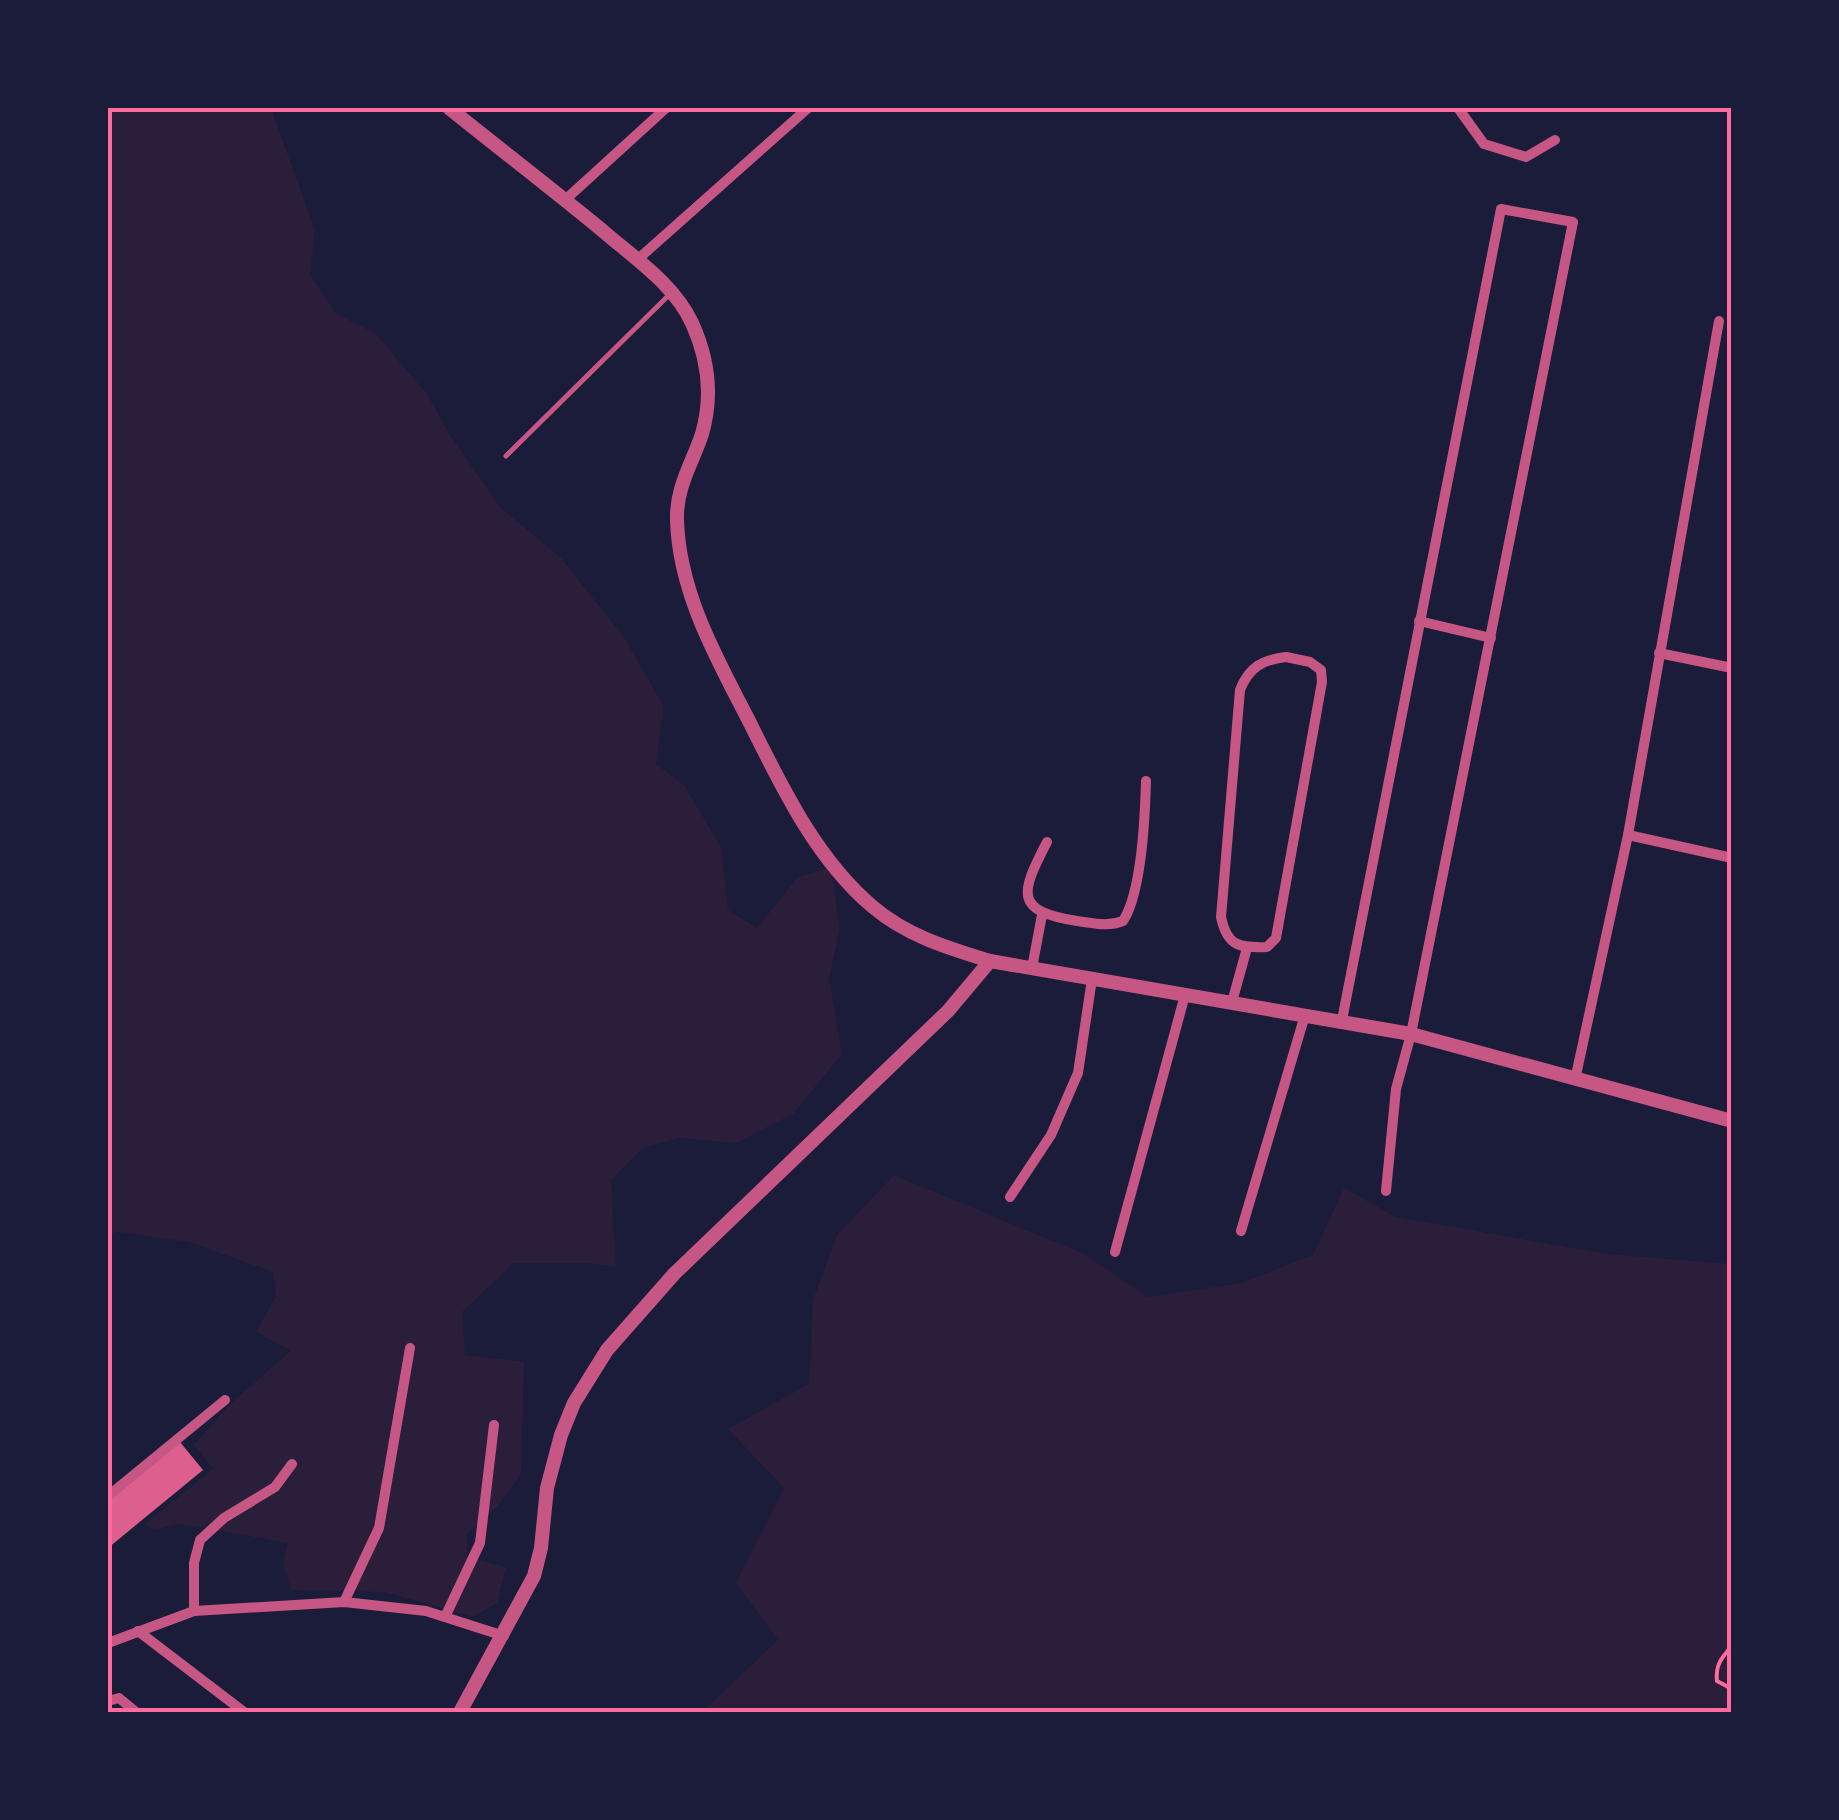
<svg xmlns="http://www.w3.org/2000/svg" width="1839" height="1820" viewBox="0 0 1839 1820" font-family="'Exo 2',sans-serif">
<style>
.green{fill:#2a1e3b}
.building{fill:#dd5f8e}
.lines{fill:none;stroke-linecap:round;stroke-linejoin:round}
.path{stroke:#ff6b9d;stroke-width:4}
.service{stroke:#c65784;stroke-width:5}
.minor{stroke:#c65784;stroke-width:10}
.tertiary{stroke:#c65784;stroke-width:14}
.neatline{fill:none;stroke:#ff6b9d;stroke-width:4}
</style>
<rect width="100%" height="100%" fill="#1b1b3a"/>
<g class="green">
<path d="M108 108H271L315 230 310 274 335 313 375 333 427 394 450 435 500 507 561 558 624 637 664 707 656 764 684 785 721 847 728 910 757 928 798 877 831 867 840 930 829 978 842 1054 793 1114 736 1143 679 1138 643 1148 611 1180 616 1267 588 1263H514L462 1312 465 1355 524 1362 521 1474 498 1506 467 1534V1557L506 1567 497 1603 473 1617 385 1592 291 1590 283 1563 288 1543 180 1524 154 1530 145 1524 213 1469 194 1445 230 1404 291 1351 256 1332 276 1296 273 1272 189 1242 118 1232 108 1234Z"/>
<path d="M894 1175 1084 1254 1148 1297 1241 1283 1313 1255 1344 1188 1396 1217 1607 1254 1731 1264V1712H702L778 1640 736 1583 784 1488 728 1429 809 1384 813 1300 837 1235Z"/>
</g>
<path class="building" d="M180 1442 203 1470 108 1548V1501Z"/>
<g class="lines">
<path class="path" d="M1732 1646C1722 1657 1715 1665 1717 1681L1732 1689"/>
<path class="service" d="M506 456 670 294"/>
<g class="minor">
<path d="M1458 108 1484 144 1526 157 1555 140"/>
<path d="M565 200 666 108"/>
<path d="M637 260 808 108"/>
<path d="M1419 621 1491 638"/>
<path d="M1659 653 1732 668"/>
<path d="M1286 657 1310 662 1321 670 1322 682 1276 938 1267 947C1239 948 1227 946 1221 917L1240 690C1249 667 1262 660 1286 657Z"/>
<path d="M1628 835 1732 858"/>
<path d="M1047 842C1020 894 1014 911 1077 921 1093 923 1108 927 1123 921 1142 892 1145 817 1146 781"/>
<path d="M1032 968 1042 915"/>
<path d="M1232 1002 1247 948"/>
<path d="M1342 1020 1501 209 1573 222 1411 1034 1396 1089 1386 1191"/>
<path d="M1575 1080 1628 835 1719 321"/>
<path d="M1010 1197 1051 1135 1078 1073 1092 979"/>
<path d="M1241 1231 1305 1015"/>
<path d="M1115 1252 1185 995"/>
<path d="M108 1496 225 1400"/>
<path d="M344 1602 379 1528 410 1348"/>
<path d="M194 1611V1563L200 1540 224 1518 275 1487 292 1464"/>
<path d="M445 1617 480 1543 494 1425"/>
<path d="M138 1631 244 1712"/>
<path d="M108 1643 194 1611 344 1602 426 1611 504 1636"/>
<path d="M108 1701 119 1698 136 1712"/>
</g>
<g class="tertiary">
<path d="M449 108C500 149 552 189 603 231 634 258 674 284 692 323 708 358 713 396 702 434 692 464 676 487 677 520 679 592 716 657 748 719 781 785 815 858 873 907 907 936 948 948 990 961L1411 1034 1732 1121"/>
<path d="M460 1712 534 1576 541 1548 547 1488 561 1435 574 1403 607 1350 674 1274 948 1011 990 961"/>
</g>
</g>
<rect width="1839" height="1820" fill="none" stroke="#1b1b3a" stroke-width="220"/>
<rect x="110" y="110" width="1619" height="1600" class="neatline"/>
</svg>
